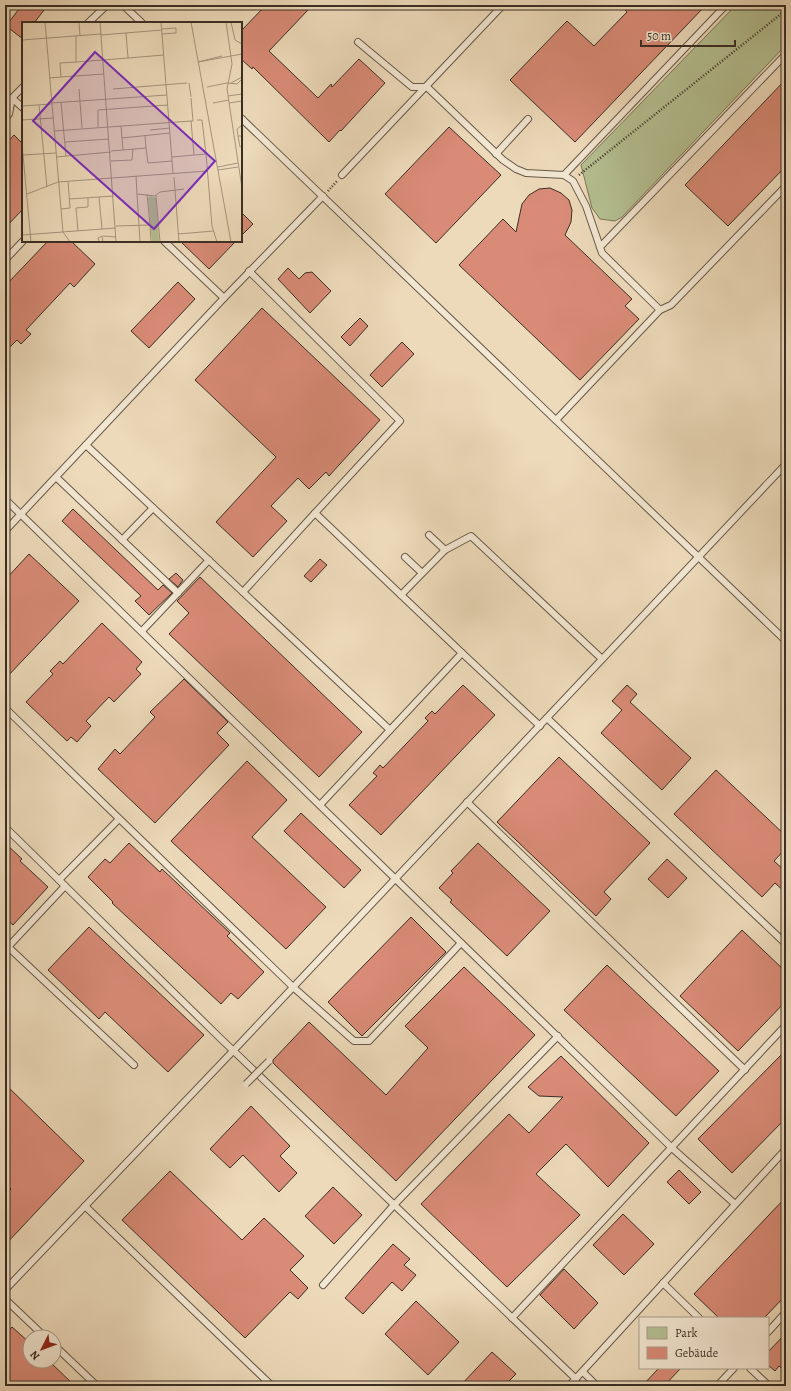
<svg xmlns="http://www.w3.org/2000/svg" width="791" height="1391" viewBox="0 0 791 1391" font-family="Alegreya,serif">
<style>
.green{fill:#b5c092;stroke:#78775b}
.building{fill:#d98b77;stroke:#3a2e24}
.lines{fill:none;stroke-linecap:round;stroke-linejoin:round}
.service-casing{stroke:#67594a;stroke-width:8}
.path{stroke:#3a2e24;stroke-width:2.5;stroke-dasharray:1 2;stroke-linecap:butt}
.service{stroke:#f3e7d2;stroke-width:6}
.service-bridge-casing{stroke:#67594a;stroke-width:8;stroke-linecap:butt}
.service-bridge{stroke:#f3e7d2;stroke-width:6}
.inset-road{fill:none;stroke:#a5957e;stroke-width:1}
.view{fill:#7b2cbf;fill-opacity:0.15;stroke:#7b2cbf;stroke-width:2}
.inset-edge{fill:none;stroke:#3a2e24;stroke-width:2}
</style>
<rect width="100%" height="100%" fill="#eddaba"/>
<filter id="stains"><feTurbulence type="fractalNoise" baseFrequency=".005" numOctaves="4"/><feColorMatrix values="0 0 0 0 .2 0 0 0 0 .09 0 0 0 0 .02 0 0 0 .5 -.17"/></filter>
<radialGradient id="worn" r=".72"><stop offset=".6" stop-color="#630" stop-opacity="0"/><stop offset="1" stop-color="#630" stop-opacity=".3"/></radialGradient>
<path class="green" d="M736 5H786V45L622 217 615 221 600 219 592 208 581 165Z"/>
<g class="building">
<path d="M22 5H48L34 23H23V39L6 26Z"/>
<path d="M266 5H303L308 10 269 51 318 98 331 84 332 87 359 59 385 83 341 131 340 130 329 142 253 67 252 69 241 59V31Z"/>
<path d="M620 5H706L575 142 510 80 567 21 594 46 627 12Z"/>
<path d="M786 79V166L728 226 685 185Z"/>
<path d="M449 127 501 175 436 243 385 194Z"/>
<path d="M14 135 23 144V209L5 228V145Z"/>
<path d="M550 188 561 193 569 200 572 210 571 222 565 235 632 299 625 306 639 319 580 380 459 265 503 219 516 232 522 204 529 195 539 189Z"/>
<path d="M241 212 253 224 241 236Z"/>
<path d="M48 241H71L95 264 74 287 70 283 26 330 31 334 21 344 17 340 5 352V286Z"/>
<path d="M180 241H236L209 269Z"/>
<path d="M288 268 299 279 305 273 312 272 331 291 310 313 278 279Z"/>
<path d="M178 282 195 299 149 348 131 331Z"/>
<path d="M262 308 380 420 329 476 326 472 309 489 298 478 271 506 287 521 253 557 216 522 276 457 195 380Z"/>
<path d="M360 318 368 326 350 346 341 337Z"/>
<path d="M402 342 414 354 382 387 370 375Z"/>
<path d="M73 509 158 590 163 585 172 593 149 615 135 601 141 596 62 521Z"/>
<path d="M29 554 79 601 5 679V580Z"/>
<path d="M320 559 327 565 311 582 304 576Z"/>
<path d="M176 573 183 580 178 587 169 579Z"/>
<path d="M200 577 362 732 319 777 169 634 189 613 177 601Z"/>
<path d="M102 623 142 662 136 669 141 674 114 702 109 697 86 721 91 726 77 742 71 737 67 741 26 702 53 674 50 671 60 661 63 664Z"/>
<path d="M184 679 228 722 217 733 229 745 155 823 98 769 115 749 120 754 155 717 150 712Z"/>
<path d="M463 685 495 715 381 835 349 805 377 776 373 773 380 765 383 768 428 721 425 718 432 711 435 714Z"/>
<path d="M627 685 637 694 630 702 691 758 662 790 601 733 622 710 612 701Z"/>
<path d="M559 757 650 843 604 892 611 899 596 916 497 822Z"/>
<path d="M247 761 287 800 252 837 326 907 286 949 171 841Z"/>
<path d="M716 770 786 836V848L774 861 785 871 786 893 775 883 762 897 674 814Z"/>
<path d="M301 813 361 870 344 888 284 831Z"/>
<path d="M5 843 22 859 20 861 48 887 13 925 5 918Z"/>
<path d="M129 843 160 872 162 869 230 933 227 936 264 972 238 999 231 993 221 1004 112 903 113 902 88 877 105 859 110 863Z"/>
<path d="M478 843 550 911 507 956 450 902 452 900 439 888 453 873 451 871Z"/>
<path d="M667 859 687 878 668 898 648 879Z"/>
<path d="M411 917 446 952 362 1036 328 1002Z"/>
<path d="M89 927 204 1035 168 1072 105 1012 99 1019 48 970Z"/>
<path d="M742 930 786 972V1001L738 1051 680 996Z"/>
<path d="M607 965 719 1071 676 1116 564 1010Z"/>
<path d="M464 967 535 1035 396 1181 273 1063V1060L309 1022 386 1095 428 1048 405 1026Z"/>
<path d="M786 1050V1118L732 1173 698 1139Z"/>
<path d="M561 1056 649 1143 608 1187 566 1144 536 1174 580 1215 507 1287 421 1204 509 1114 529 1133 563 1097 539 1096 528 1087Z"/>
<path d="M5 1084 84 1161 5 1245V1195L11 1189 5 1183Z"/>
<path d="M251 1106 290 1146 280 1156 297 1173 279 1192 243 1155 230 1168 210 1149Z"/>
<path d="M679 1170 701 1192 689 1204 667 1182Z"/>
<path d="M170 1171 242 1240 264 1218 304 1256 290 1270 308 1288 298 1299 290 1292 245 1338 122 1220Z"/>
<path d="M333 1187 362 1215 334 1244 305 1216Z"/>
<path d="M786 1197V1295L764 1318H719L694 1294Z"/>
<path d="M623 1214 654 1244 624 1275 593 1245Z"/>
<path d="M393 1244 410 1259 404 1265 416 1275 402 1291 392 1282 363 1314 345 1298Z"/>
<path d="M564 1269 598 1303 574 1329 540 1295Z"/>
<path d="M416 1301 459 1342 428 1375 385 1334Z"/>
<path d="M12 1327 30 1343V1361H49L75 1386H5V1335Z"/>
<path d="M786 1333V1372L779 1366 775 1371 768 1365V1352Z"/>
<path d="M492 1352 516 1374 504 1386H460Z"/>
<path d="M659 1368H681L664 1386H642Z"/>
</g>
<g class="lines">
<defs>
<g id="service">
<path d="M123 5 142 23"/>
<path d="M88 23 107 5"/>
<path d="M358 42 412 87H427L503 160 516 169 526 173 564 175 573 181 586 206 602 253 660 310 556 420"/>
<path d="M23 87 12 98 23 108"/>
<path d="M241 118 786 641"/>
<path d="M5 119 9 114 12 98"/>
<path d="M496 154 528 119"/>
<path d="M342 175 503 5"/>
<path d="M564 175 726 5"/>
<path d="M164 241 224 298"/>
<path d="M600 247 786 54"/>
<path d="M5 260 23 241"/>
<path d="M249 271 400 421 315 513 462 653"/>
<path d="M660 310 671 305 786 186"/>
<path d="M86 445 390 730 462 653 540 726"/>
<path d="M56 477 178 593"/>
<path d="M5 499 672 1148 735 1204"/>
<path d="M5 531 224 298 323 196"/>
<path d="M429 535 445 550"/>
<path d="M122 540 153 508"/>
<path d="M405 557 422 573"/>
<path d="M243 592 315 513"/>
<path d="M401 595 445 550 471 536 602 659"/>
<path d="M142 631 209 560"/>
<path d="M5 708 293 987 354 1041H369L461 943"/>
<path d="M547 718 786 944"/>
<path d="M467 802 745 1070"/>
<path d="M320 805 390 730"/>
<path d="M5 827 219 1037 576 1379"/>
<path d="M59 880 119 819"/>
<path d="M5 944 134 1065"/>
<path d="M8 947 65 886"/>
<path d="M85 1206 272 1386"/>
<path d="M663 1283 699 1318"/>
<path d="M323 1285 394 1205 558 1036"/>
<path d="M5 1290 233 1051 786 464"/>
<path d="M5 1299 45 1337"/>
<path d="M512 1318 786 1025"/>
<path d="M768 1332 786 1312"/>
<path d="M54 1345 97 1386"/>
<path d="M750 1368 769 1386"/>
<path d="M583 1372 597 1386"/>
<path d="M569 1386 786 1149"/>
<path d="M717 1386 734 1368"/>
</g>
</defs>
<use href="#service" class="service-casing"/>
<g class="path">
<path d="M5 6 6 5"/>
<path d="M579 175 786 10"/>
<path d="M328 191 337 181"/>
</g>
<use href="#service" class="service"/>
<defs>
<path id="service-bridge" d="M246 1084 269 1061"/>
</defs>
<use href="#service-bridge" class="service-bridge-casing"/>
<use href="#service-bridge" class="service-bridge"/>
</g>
<g transform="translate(22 22)">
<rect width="220" height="220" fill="#eddaba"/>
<path d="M128 174 134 176 137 220H130L126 176Z" fill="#b5c092"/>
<path class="inset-road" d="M23 0 39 187 48 186 46 159M57 0 58 14M78 0 94 220M139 0 151 151M169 0 209 220M204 0 210 42 205 67 220 166M209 0 213 18 220 22M140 7 154 6V11L140 12M79 13 140 8M54 14V40L81 38M0 18 79 12M106 36 142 33M81 38 106 36 104 11M176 40 220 32M176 40 200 34M39 55 82 52M27 56 39 55 38 41 54 40M167 61 169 75M205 61 215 62 220 57M209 61 220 55M185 65 205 61M57 67 60 106M91 67 165 61M206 74 220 72M39 80 44 134M29 81 145 73M191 81 207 78M207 81 220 79M17 83 25 165M0 84 29 82M0 98 31 96M175 98H180L184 132M169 99H171L169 76M99 104 100 116M76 105V88L146 83M128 108 148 106M32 109 169 99 172 133M123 114 124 126M216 114 215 107 220 103M220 114H216L218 125 220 124M43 120 87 117M0 122 9 220M101 128 124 126 126 141 150 139M89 129 101 128 100 116 148 111M1 133 34 131M34 135 89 130M150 135 184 132 190 204 195 220M89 139 110 138 111 127M196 145 216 141M196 148 216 145M114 154 115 172 133 174 138 170 162 167M152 155 157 220H152M5 172 36 160 185 149M115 172 118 220M134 174 138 220M77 175 80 207M47 177 92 174M39 187 41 210 48 220M128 203 129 220M94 204 128 203 125 172M56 209 54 186 66 185V176M156 212 192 209M0 213 94 206M81 214 94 215M77 219 76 216 80 214 81 220M56 220H77"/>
<path class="view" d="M73 30 193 139 132 207 11 99Z"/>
<rect width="220" height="220" class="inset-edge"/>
</g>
<rect width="791" height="1391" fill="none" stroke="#eddaba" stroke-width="20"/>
<rect x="6" y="6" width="779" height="1379" fill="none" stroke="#3a2e24" stroke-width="2"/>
<rect x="10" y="10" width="771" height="1371" fill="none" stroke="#3a2e24"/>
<rect x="639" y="1317" width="130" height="52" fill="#f3e7d2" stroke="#a99d8c"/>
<rect x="647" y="1327" width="20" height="12" fill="#b5c092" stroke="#a99d8c"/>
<text x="675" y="1337" font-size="12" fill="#3a2e24">Park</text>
<rect x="647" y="1347" width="20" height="12" fill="#d98b77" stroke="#a99d8c"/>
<text x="675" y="1357" font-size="12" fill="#3a2e24">Gebäude</text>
<g transform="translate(42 1349) rotate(228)"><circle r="19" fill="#f3e7d2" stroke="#a99d8c"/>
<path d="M0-3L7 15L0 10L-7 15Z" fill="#8f2418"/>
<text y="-6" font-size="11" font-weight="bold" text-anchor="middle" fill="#3a2e24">N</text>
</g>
<path d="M641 40v6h94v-6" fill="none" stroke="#3a2e24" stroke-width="2"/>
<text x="647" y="40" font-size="12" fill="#3a2e24" stroke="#f3e7d2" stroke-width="3" paint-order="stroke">50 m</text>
<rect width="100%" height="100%" filter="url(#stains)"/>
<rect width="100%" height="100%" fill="url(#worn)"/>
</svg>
